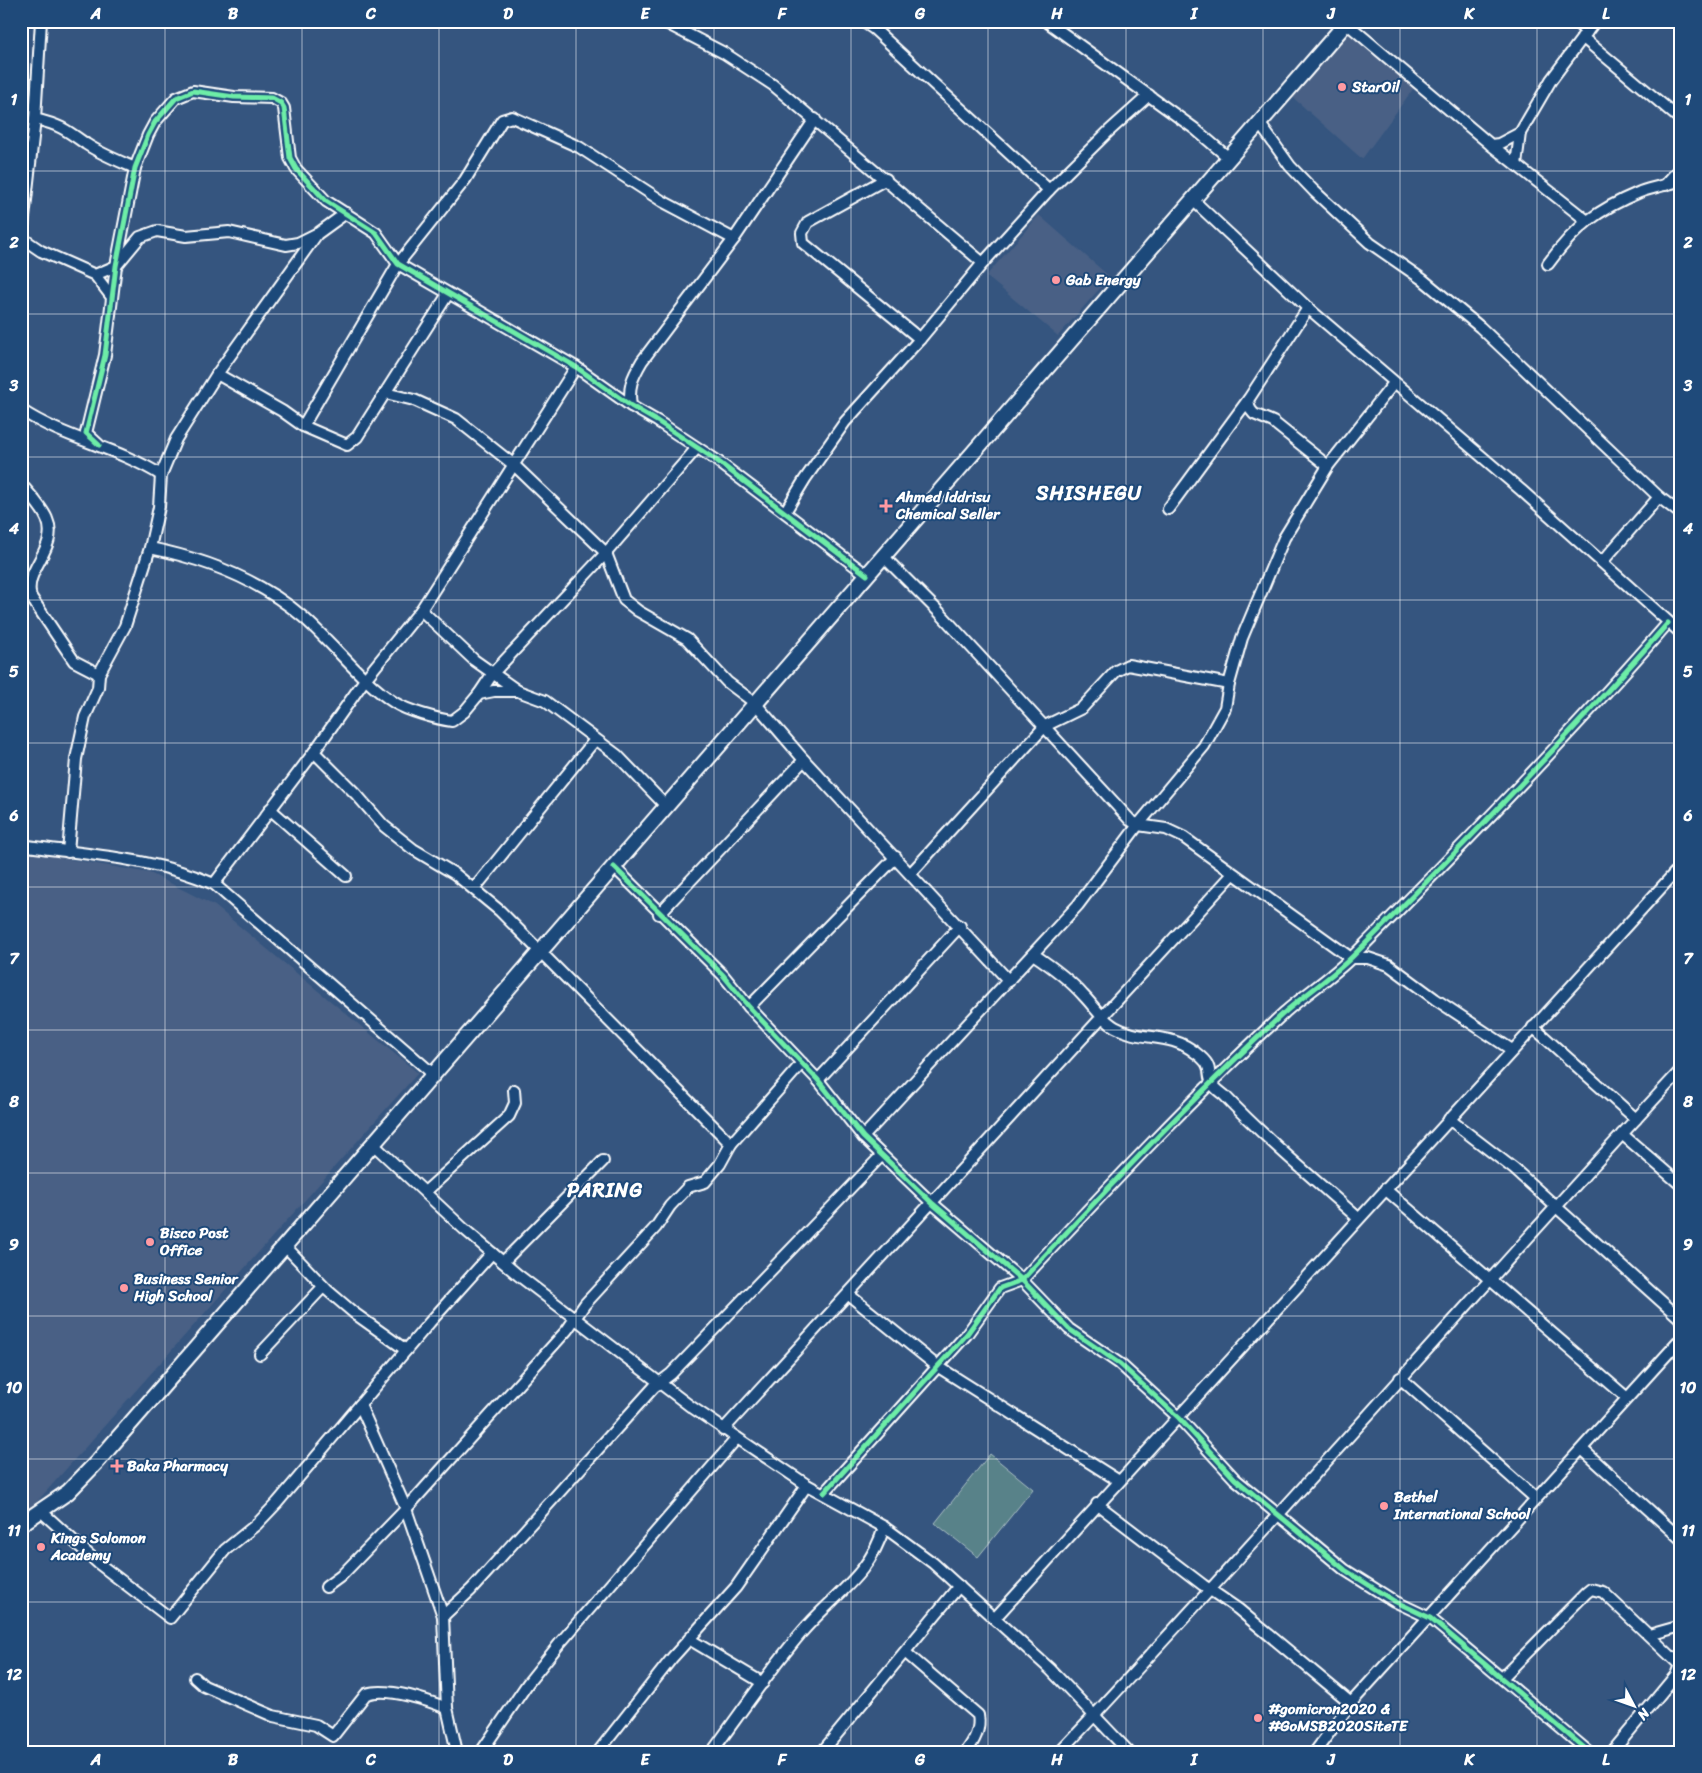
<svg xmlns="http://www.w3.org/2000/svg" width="1702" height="1773" viewBox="0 0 1702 1773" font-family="Sriracha,sans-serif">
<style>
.built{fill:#486085}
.green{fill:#598289;stroke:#acc0c4}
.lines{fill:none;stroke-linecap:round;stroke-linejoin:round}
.street-casing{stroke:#fff;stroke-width:14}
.secondary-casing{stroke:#fff;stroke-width:18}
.street{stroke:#1f4a7a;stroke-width:10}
.secondary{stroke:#1f4a7a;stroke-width:14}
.cycleway-casing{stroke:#1f4a7a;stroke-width:8}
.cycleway{stroke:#6deda7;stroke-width:5}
.grid{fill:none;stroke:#fff;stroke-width:1;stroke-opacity:0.55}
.poi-dot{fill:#ff9aa2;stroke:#1f4a7a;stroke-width:2}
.labels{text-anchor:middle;stroke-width:4;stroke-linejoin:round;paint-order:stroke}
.poi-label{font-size:15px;font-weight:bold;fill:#fff;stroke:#1f4a7a;text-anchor:start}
.district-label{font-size:20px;font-weight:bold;letter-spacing:1px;fill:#fff;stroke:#1f4a7a}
.neatline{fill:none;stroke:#fff;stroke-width:2}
.grid-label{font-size:16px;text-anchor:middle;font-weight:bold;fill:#fff}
</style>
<rect width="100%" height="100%" fill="#35557f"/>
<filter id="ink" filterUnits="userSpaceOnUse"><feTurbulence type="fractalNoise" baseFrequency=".02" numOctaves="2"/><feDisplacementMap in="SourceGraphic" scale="10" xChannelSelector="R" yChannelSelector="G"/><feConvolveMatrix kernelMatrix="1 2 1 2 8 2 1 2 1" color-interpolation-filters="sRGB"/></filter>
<g filter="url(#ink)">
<g class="built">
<path d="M1345 29 1416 85 1362 159 1289 94Z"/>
<path d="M1039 215 1110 277 1058 336 986 276Z"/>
<path d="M21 851 150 873 215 906 418 1073 35 1504 21 1511Z"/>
</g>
<path class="green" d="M990 1454 1033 1489 978 1557 935 1523Z"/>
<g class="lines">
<defs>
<g id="street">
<path d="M655 21 668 24 724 53 773 85 983 263"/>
<path d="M862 21 874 29 1049 190"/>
<path d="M1046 21 1195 129 1230 159"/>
<path d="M1344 21 1491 145 1499 144 1520 133 1551 80 1595 21"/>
<path d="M1575 21 1587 32"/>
<path d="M1582 37 1681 120"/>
<path d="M35 119C60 125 65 129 86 144 101 154 119 161 135 168"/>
<path d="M1260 124 1290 166 1314 191 1370 243 1422 279 1480 327 1659 497 1681 514"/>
<path d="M1491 145 1586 220"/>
<path d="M1516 165 1520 133"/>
<path d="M886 179 808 222 802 233 803 243 920 339"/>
<path d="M1665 185 1681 167"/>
<path d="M1194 201 1308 308 1521 490 1681 633"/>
<path d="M22 238 41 251 95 275 111 296"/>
<path d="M21 245 35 119 41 21"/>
<path d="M1548 264C1576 226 1597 210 1640 192 1653 187 1668 185 1681 180"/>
<path d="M95 275 116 266 140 237 157 231 186 236 229 232 286 245 298 243 316 234"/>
<path d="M1308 308 1248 400 1250 409 1254 414 1273 422 1328 466"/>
<path d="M217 374 282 411 303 426 347 445 357 437 448 294"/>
<path d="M385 393 414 400 456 419 514 465 606 553 624 600 638 611 687 639 727 682 755 703 804 760 1009 981"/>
<path d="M631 406C628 387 632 378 642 361L734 239 815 119"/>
<path d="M21 410C64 439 117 447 161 475"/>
<path d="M303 426 398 264 465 180 502 120 512 117 579 147 662 201 734 239"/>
<path d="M99 445 86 433 105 355 116 266 135 168 148 135 155 122 176 98 193 91 234 97 272 98 281 103 284 108 290 158 296 169 326 201 376 233 398 264 576 367 631 406 657 421 716 460 867 575"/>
<path d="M21 484C30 495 42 507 47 519 60 548 22 570 31 597L74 661 99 674"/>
<path d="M1168 509 1248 400"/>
<path d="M785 512 805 479 845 422 920 339 983 263 1049 190 1109 131 1149 95"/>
<path d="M150 548C205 559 260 580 303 617 332 642 364 684 395 703 408 711 437 719 452 721L464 712 479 694 494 691H518L545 701 617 755 666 806"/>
<path d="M883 556 940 613 1130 820 1138 825 1166 829 1183 837 1351 958H1368L1389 965 1435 999 1512 1050"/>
<path d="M1602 562 1659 497"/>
<path d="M421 610 474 660 518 691"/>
<path d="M479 694 493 673 606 553 696 449"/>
<path d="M314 752 356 794 384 826 413 849 455 874 500 911 731 1144"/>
<path d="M270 809 346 876"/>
<path d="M21 845C86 855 153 857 214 884L433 1074"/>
<path d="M68 852 76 759 85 717 98 688 99 674 125 626 150 548 159 507 161 475 176 439 217 374 317 234 346 213"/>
<path d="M614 867 723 975 749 1007 818 1080 863 1137 933 1204 1022 1280 1069 1329 1120 1364 1179 1418 1235 1479 1315 1545 1345 1570 1394 1601 1430 1618 1589 1752"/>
<path d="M911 873 1045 726 1082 708 1116 671 1128 665 1229 684"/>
<path d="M214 884 314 752 366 678 421 610 576 367"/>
<path d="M474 889 595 740"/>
<path d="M659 914 804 760"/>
<path d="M1033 954C1051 966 1069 979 1083 995 1094 1006 1101 1019 1115 1027 1141 1042 1169 1031 1196 1053 1216 1068 1205 1072 1213 1085 1216 1089 1220 1092 1224 1095 1266 1139 1313 1178 1358 1218"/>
<path d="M749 1007 896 857"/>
<path d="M1533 1027 1636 1119"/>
<path d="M818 1080 960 926"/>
<path d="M1449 1119 1514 1169 1681 1319"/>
<path d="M1622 1134 1681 1185"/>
<path d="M863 1137 1078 905 1138 825 1204 746 1225 708 1229 684 1242 638 1284 538 1328 466 1394 383"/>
<path d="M374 1145 464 1229 518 1275 690 1406 807 1485 884 1527 933 1563 1050 1669 1129 1752"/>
<path d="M1385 1189 1626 1397"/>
<path d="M425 1192 509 1116 515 1103 514 1090"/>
<path d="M286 1247 327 1290 354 1313 406 1350"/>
<path d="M503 1262 603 1161"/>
<path d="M849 1295 937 1366 1119 1481"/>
<path d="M260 1354 323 1287"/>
<path d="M1400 1378 1535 1498"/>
<path d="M360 1405 406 1509 443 1616 447 1708"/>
<path d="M723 1430 1233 874"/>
<path d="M1582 1449 1681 1539"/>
<path d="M824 1493 967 1334 1000 1288 1022 1280C1107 1189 1193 1097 1285 1012 1307 993 1332 977 1353 956 1461 848 1568 738 1668 623"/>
<path d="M1097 1504 1203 1585 1238 1609 1351 1703"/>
<path d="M42 1512 98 1563 170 1618 225 1550 257 1524 277 1503 430 1322 492 1253"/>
<path d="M326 1587 341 1576 406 1509 567 1330 585 1304 656 1227 670 1206 688 1187 705 1182 720 1164 731 1144 802 1063"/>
<path d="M443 1616 471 1590 654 1387 671 1374 881 1156"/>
<path d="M995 1618 1681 866"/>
<path d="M1649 1635 1681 1626"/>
<path d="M689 1639 763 1683"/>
<path d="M906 1653 978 1715C981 1729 974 1741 966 1752"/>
<path d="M1503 1677 1586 1593 1591 1589 1603 1592 1680 1665 1676 1675 1612 1752"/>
<path d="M195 1678 204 1686 273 1716 316 1725 333 1736 366 1694C387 1687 426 1700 447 1708L457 1752"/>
<path d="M481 1752 528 1683 560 1643 737 1438"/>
<path d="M598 1752 672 1658 736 1587 807 1485"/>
<path d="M712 1752C741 1712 769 1671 801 1633 832 1596 870 1576 884 1527"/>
<path d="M822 1752 959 1586"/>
<path d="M1060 1752C1271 1528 1472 1296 1681 1070"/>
<path d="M1315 1752 1351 1703 1681 1339"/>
</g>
<path id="secondary" d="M21 1524 68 1492 97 1462 1348 21"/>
</defs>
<use href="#street" class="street-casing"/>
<use href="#secondary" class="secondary-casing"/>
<use href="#street" class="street"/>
<use href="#secondary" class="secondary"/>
<defs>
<g id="cycleway">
<path d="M99 445 86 433 105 355 116 266 135 168 148 135 155 122 176 98 193 91 234 97 272 98 281 103 284 108 290 158 296 169 326 201 376 233 398 264 576 367 631 406 657 421 716 460 867 575"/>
<path d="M614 867 723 975 749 1007 818 1080 863 1137 933 1204 1022 1280 1069 1329 1120 1364 1179 1418 1235 1479 1315 1545 1345 1570 1394 1601 1430 1618 1589 1752"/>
<path d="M824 1493 967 1334 1000 1288 1022 1280C1107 1189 1193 1097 1285 1012 1307 993 1332 977 1353 956 1461 848 1568 738 1668 623"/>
</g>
</defs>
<use href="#cycleway" class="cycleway-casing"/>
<use href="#cycleway" class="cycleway"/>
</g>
</g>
<path class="grid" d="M165 21V1752M302 21V1752M439 21V1752M576 21V1752M714 21V1752M851 21V1752M988 21V1752M1126 21V1752M1263 21V1752M1400 21V1752M1537 21V1752M21 171H1681M21 314H1681M21 457H1681M21 600H1681M21 743H1681M21 887H1681M21 1030H1681M21 1173H1681M21 1316H1681M21 1459H1681M21 1602H1681"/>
<g class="poi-dot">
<circle cx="1342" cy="87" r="5"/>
<circle cx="1056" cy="280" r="5"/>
<path d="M883.5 498.5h5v5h5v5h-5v5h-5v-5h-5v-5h5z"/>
<circle cx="150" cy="1242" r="5"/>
<circle cx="124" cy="1288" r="5"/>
<path d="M114.5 1458.5h5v5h5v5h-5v5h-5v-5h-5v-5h5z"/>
<circle cx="1384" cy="1506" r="5"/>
<circle cx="41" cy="1547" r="5"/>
<circle cx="1258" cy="1718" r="5"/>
</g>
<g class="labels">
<g class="poi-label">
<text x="1352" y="92">StarOil</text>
<text x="1066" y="285">Gab Energy</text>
<text x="896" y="502">Ahmed Iddrisu<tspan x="896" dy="17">Chemical Seller</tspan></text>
<text x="160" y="1238">Bisco Post<tspan x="160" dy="17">Office</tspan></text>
<text x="134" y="1284">Business Senior<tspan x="134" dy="17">High School</tspan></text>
<text x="127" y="1471">Baka Pharmacy</text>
<text x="1394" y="1502">Bethel<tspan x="1394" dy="17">International School</tspan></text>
<text x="51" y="1543">Kings Solomon<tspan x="51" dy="17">Academy</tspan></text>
<text x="1268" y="1714">#gomicron2020 &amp;<tspan x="1268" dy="17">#GoMSB2020SiteTE</tspan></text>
</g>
<g class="district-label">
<text x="1089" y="500">SHISHEGU</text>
<text x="605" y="1197">PARING</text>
</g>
</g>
<rect width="1702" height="1773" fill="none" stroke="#1f4a7a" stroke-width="55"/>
<g transform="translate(1634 1706) rotate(131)" stroke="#1f4a7a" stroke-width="4" paint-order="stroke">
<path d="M0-4L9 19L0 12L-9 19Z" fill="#ffffff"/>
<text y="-8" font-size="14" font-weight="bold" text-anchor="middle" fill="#ffffff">N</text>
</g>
<rect x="28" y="28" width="1646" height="1718" class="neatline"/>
<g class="grid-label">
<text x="96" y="19">A</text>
<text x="233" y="19">B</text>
<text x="371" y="19">C</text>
<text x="508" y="19">D</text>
<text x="645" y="19">E</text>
<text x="782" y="19">F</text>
<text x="920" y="19">G</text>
<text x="1057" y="19">H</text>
<text x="1194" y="19">I</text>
<text x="1331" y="19">J</text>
<text x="1469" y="19">K</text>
<text x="1606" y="19">L</text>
<text x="14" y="105">1</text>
<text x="1688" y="105">1</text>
<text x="14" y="248">2</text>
<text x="1688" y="248">2</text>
<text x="14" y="391">3</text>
<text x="1688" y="391">3</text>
<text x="14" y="534">4</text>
<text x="1688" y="534">4</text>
<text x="14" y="677">5</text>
<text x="1688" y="677">5</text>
<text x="14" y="821">6</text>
<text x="1688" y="821">6</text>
<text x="14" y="964">7</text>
<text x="1688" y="964">7</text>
<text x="14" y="1107">8</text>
<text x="1688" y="1107">8</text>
<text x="14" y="1250">9</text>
<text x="1688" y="1250">9</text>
<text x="14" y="1393">10</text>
<text x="1688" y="1393">10</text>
<text x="14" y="1536">11</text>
<text x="1688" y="1536">11</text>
<text x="14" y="1680">12</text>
<text x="1688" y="1680">12</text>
<text x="96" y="1765">A</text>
<text x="233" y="1765">B</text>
<text x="371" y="1765">C</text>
<text x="508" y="1765">D</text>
<text x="645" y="1765">E</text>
<text x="782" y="1765">F</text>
<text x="920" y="1765">G</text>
<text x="1057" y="1765">H</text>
<text x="1194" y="1765">I</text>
<text x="1331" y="1765">J</text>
<text x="1469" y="1765">K</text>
<text x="1606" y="1765">L</text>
</g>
</svg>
